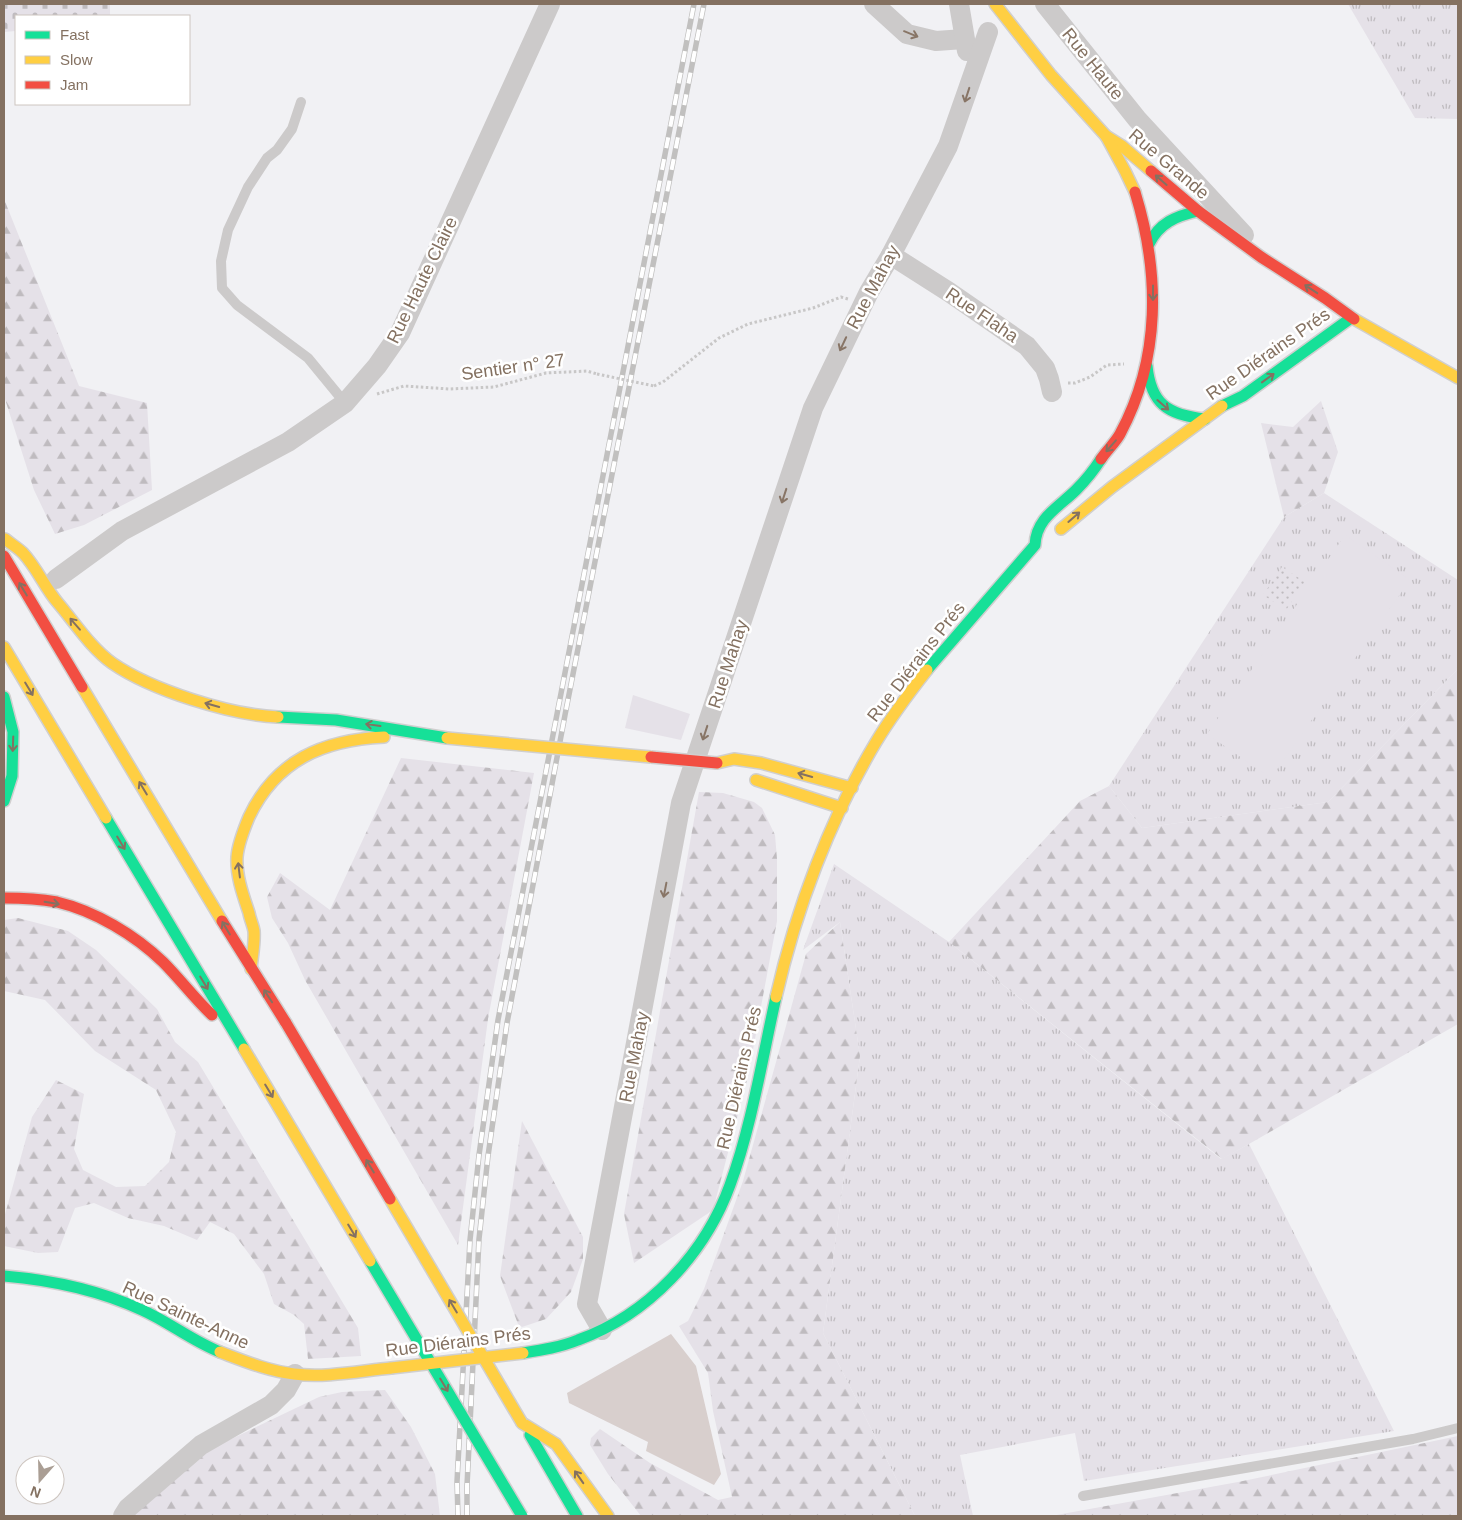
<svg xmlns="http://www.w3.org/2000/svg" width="1462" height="1520" viewBox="0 0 1462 1520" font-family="Arial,sans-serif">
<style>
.grass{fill:url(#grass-tufts)}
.forest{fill:url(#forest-firs)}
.cemetery{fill:url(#cemetery-stones)}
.park{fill:url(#park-dots)}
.garden{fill:#e5e1e8}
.water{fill:#d8cfcd}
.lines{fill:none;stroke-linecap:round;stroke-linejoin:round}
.fast-casing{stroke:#d0cfcf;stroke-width:14}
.slow-casing{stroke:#d0cfcf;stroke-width:14}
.jam-casing{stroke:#d0cfcf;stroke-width:14}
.path{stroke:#c8c7c7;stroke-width:3;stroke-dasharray:2.5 2.5;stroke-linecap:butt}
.lane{stroke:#cccaca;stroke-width:10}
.street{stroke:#cccaca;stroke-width:20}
.fast{stroke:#16e098;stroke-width:11}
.slow{stroke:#ffcf43;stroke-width:11}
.jam{stroke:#f24e42;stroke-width:11}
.rail-casing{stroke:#c1c0bf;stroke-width:5.5}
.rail{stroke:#fff;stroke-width:4;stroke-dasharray:11;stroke-linecap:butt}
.fast-bridge-casing{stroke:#d0cfcf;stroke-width:14;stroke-linecap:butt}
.slow-bridge-casing{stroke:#d0cfcf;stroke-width:14;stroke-linecap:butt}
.jam-bridge-casing{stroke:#d0cfcf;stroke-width:14;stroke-linecap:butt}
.path-bridge{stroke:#c8c7c7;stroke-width:3;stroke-dasharray:2.5 2.5;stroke-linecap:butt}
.fast-bridge{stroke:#16e098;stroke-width:11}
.slow-bridge{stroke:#ffcf43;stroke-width:11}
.jam-bridge{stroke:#f24e42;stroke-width:11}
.oneway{stroke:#887566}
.oneway2{stroke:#847161}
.labels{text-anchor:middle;stroke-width:5;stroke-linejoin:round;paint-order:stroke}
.street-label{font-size:18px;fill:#847161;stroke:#fff}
</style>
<defs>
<pattern id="grass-tufts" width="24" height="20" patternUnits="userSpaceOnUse" patternTransform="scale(1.25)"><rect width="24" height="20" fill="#e5e1e8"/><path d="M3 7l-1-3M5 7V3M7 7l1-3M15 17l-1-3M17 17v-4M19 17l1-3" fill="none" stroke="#bfbbbf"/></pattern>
<pattern id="forest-firs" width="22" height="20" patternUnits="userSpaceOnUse" patternTransform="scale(1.25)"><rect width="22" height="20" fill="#e5e1e8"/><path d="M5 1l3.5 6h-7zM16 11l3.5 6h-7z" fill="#bfbbbf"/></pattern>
<pattern id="cemetery-stones" width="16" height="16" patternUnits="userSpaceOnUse" patternTransform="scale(1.25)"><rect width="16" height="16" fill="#e5e1e8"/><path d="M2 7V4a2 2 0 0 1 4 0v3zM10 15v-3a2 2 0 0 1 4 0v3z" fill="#bfbbbf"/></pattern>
<pattern id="park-dots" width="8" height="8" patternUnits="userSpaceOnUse" patternTransform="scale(1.25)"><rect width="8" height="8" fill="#e5e1e8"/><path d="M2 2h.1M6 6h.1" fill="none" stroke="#bfbbbf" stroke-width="1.8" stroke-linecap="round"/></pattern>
</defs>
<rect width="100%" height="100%" fill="#f1f1f4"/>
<g class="grass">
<path d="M1348 4H1458V119L1415 118Z"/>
<path d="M1324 493 1458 580V669L1328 802 1142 828 1109 786 1284 517Z"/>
<path d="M834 864 949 942 1221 1159 1249 1144 1394 1431 1084 1481 1075 1433 960 1455 973 1516H915L823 1333 860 1056 840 922 803 950Z"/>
</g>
<g class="forest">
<path d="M4 199 79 386 147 403 152 490 84 525 55 534 34 490 4 396Z"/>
<path d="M1321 401 1338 452 1324 493 1284 517 1261 423 1293 427Z"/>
<path d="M1458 669V1024L1249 1144 1222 1159 949 942 1080 801 1109 786 1142 828 1328 802Z"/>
<path d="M401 758 534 773 488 1019 458 1245 305 980 288 943 272 918 267 897 280 873 330 910Z"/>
<path d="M699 792 723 793 754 802 762 808 775 835 777 859V921L748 1076 713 1210 634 1263 624 1214Z"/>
<path d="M18 918 68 931 96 950 157 1009 175 1042 198 1062 358 1328 361 1356 308 1359 304 1324 294 1315 274 1304 264 1274 234 1234 210 1222 197 1240 164 1226 128 1218 94 1203 75 1208 58 1252 38 1253 4 1246V1218L32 1117 56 1080 84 1094 74 1149 83 1170 116 1187 145 1186 169 1162 176 1132 156 1090 95 1051 45 1000 4 991V920Z"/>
<path d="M840 922 860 1056 823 1333 915 1516H641L608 1474 590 1445 591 1438 600 1429 650 1463 718 1500 732 1497 713 1411 708 1373 679 1326 688 1321 704 1289 743 1181 806 954Z"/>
<path d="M522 1121 583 1237V1259L571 1292 546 1319 522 1327 518 1324 500 1276Z"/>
<path d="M385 1390 411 1427 435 1474 440 1516H129L202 1453 319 1397 342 1392Z"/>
<path d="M1458 1436V1516H1051L1238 1482Z"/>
</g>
<path class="cemetery" d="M4 4H110V16H16V31L4 32Z"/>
<path class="park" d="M1282 567 1305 582 1286 610 1263 595Z"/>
<g class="garden">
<path d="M1345 535 1410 580 1271 778 1207 734Z"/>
<path d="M633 695 690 714 681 740 625 728Z"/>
</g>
<path class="water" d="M671 1334 696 1366 721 1474 714 1485 646 1451 648 1442 569 1403 567 1393Z"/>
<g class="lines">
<defs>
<g id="fast">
<path d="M1149 244C1159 223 1176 216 1198 211"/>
<path d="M1147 366C1151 404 1168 415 1205 419"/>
<path d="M1222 406 1243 396 1351 318"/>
<path d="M927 670 1035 545C1036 518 1059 507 1076 490 1086 480 1094 470 1101 459"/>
<path d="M4 697 13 732 12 776 4 801"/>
<path d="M278 717 336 720 447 738"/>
<path d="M106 818 244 1049"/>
<path d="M4 1276C51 1280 99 1290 142 1310 169 1322 192 1341 220 1352"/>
<path d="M523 1353C542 1350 561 1347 578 1340 648 1315 705 1254 730 1185 752 1125 762 1059 776 997"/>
<path d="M530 1435 577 1516"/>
</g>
<g id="slow">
<path d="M995 4 1051 75 1106 136 1122 146 1151 171"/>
<path d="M1106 136 1125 171 1135 192"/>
<path d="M1354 319 1458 378"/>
<path d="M1061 529 1112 487 1222 406"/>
<path d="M5 539C11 544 18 548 23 553 37 568 45 588 58 603 75 623 91 648 112 663 151 690 230 715 278 717"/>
<path d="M4 647 106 818"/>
<path d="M82 687 222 921"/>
<path d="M717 763 734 759 761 763 852 788"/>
<path d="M756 780 842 808"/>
<path d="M251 969C252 957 255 943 254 931 253 925 250 919 249 913 243 895 236 876 237 857 238 844 244 829 249 817 276 760 323 740 384 737"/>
<path d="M776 997C796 909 830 819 876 742 891 717 909 693 927 670"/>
<path d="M220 1352C244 1361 268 1371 294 1374 325 1378 360 1371 391 1368"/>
<path d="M522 1423 556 1444 608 1516"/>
</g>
<g id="jam">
<path d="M1151 171 1198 211 1261 257 1325 298 1354 319"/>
<path d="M1101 459C1107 450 1115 443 1120 434 1161 358 1160 273 1135 192"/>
<path d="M4 556 82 687"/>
<path d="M4 898C22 898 40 899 57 902 95 911 135 935 163 962 180 979 194 998 212 1015"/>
<path d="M222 921 286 1023"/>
</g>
</defs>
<use href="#fast" class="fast-casing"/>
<use href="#slow" class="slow-casing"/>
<use href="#jam" class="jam-casing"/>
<g class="path">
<path d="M1068 383H1075L1090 377 1107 365 1124 364"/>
<path d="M654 386 663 382 719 338 748 324 813 308 841 297 848 299"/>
<path d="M377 394 404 386 449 389 494 387 546 373 587 371 597 374"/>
</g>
<g class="lane">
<path d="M301 102 292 129 277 150 267 158 248 187 228 230 221 261 222 288 237 305 308 358 345 403"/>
<path d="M1083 1496 1413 1439 1458 1428"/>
</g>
<g class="street">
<path d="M874 4 907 34 936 41 964 39"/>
<path d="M959 4 967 51"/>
<path d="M1045 4 1137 119 1244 235"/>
<path d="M891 255 949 292 1027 346 1045 368 1049 379 1052 392"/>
<path d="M56 579 122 531 288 442 345 403 377 366 400 333 550 4"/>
<path d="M602 1330 587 1304 681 803 813 408 869 292 891 255 948 146 988 32"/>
<path d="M123 1516 128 1508 201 1445 271 1405 286 1390 295 1374"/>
</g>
<use href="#fast" class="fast"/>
<use href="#slow" class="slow"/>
<use href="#jam" class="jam"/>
<defs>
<g id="rail">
<path d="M458 1516 457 1482 470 1240 479 1155 498 1020 694 4"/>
<path d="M467 1516V1486L479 1239 488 1156 507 1023 565 715 704 4"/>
</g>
</defs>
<use href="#rail" class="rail-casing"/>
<use href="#rail" class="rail"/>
<defs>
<path id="fast-bridge" d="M370 1261 522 1516"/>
<g id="slow-bridge">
<path d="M447 738 651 757"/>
<path d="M244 1049 370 1261"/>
<path d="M390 1199 522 1423"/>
<path d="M391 1368 523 1353"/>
</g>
<g id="jam-bridge">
<path d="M651 757 717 763"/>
<path d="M286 1023 390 1199"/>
</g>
</defs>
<use href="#fast-bridge" class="fast-bridge-casing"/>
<use href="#slow-bridge" class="slow-bridge-casing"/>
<use href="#jam-bridge" class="jam-bridge-casing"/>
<path class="path-bridge" d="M597 374 654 386"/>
<use href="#fast-bridge" class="fast-bridge"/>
<use href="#slow-bridge" class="slow-bridge"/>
<use href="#jam-bridge" class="jam-bridge"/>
</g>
<defs><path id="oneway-shaft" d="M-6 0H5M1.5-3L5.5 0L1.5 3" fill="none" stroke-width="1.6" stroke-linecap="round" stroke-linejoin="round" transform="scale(1.25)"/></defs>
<g class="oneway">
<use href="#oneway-shaft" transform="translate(911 34) rotate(22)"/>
<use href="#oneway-shaft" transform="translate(967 95) rotate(108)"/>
<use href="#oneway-shaft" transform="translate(843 344) rotate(115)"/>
<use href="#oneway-shaft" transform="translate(784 496) rotate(108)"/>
<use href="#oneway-shaft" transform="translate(705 733) rotate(108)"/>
<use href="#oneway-shaft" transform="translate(665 890) rotate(101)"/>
</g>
<g class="oneway2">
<use href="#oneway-shaft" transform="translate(1161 180) rotate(-139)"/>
<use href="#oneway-shaft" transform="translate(1311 289) rotate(-147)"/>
<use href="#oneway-shaft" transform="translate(1153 293) rotate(90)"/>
<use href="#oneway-shaft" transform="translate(1268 378) rotate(-36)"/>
<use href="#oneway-shaft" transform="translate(1163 405) rotate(41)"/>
<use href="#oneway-shaft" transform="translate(1111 446) rotate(131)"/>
<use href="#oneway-shaft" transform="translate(1074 517) rotate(-41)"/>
<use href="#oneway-shaft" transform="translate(23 589) rotate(-121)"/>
<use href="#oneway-shaft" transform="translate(75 624) rotate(-131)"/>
<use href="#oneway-shaft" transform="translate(29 689) rotate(59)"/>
<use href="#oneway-shaft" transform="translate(212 705) rotate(-164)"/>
<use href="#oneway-shaft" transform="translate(373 725) rotate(-172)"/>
<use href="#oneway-shaft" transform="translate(13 744) rotate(92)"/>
<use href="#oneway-shaft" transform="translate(805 775) rotate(-164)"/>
<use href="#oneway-shaft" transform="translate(143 788) rotate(-121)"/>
<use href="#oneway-shaft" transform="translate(121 843) rotate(59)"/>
<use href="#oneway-shaft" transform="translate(239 870) rotate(-97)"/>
<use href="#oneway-shaft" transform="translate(52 903) rotate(9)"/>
<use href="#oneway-shaft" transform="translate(226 928) rotate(-121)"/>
<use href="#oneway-shaft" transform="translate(204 983) rotate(59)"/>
<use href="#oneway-shaft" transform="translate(268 996) rotate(-123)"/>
<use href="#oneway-shaft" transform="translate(269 1091) rotate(59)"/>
<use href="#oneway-shaft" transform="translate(370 1166) rotate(-121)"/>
<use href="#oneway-shaft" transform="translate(352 1231) rotate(59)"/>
<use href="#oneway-shaft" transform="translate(453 1306) rotate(-121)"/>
<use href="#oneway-shaft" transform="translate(444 1385) rotate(59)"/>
<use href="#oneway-shaft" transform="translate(579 1477) rotate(-125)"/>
</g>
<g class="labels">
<g class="street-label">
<text transform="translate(1093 64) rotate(51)" y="6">Rue Haute</text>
<text transform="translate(1169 164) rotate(40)" y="6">Rue Grande</text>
<text transform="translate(422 280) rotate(-64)" y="6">Rue Haute Claire</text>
<text transform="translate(873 287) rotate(-62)" y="6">Rue Mahay</text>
<text transform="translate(982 315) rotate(34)" y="6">Rue Flaha</text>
<text transform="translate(1268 354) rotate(-35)" y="6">Rue Diérains Prés</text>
<text transform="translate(513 367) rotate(-8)" y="6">Sentier n° 27</text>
<text transform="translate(916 662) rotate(-52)" y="6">Rue Diérains Prés</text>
<text transform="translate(728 664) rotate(-72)" y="6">Rue Mahay</text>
<text transform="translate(634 1057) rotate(-79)" y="6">Rue Mahay</text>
<text transform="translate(739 1078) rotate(-77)" y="6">Rue Diérains Prés</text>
<text transform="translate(186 1315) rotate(25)" y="6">Rue Sainte-Anne</text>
<text transform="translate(458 1342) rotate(-7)" y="6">Rue Diérains Prés</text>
</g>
</g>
<rect width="1462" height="1520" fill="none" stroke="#847161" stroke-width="10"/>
<rect x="15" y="15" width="175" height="90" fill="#ffffff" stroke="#cec6c0"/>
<rect x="25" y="31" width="25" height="8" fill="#16e098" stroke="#cec6c0"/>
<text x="60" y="40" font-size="15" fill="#847161">Fast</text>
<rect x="25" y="56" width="25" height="8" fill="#ffcf43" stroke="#cec6c0"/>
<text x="60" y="65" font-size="15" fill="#847161">Slow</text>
<rect x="25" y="81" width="25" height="8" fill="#f24e42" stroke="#cec6c0"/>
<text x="60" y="90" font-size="15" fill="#847161">Jam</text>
<g transform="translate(40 1480) rotate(200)"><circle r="24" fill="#ffffff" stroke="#cec6c0"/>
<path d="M0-4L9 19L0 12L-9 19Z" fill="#aa9e94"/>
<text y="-8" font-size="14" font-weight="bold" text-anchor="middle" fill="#847161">N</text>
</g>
</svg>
